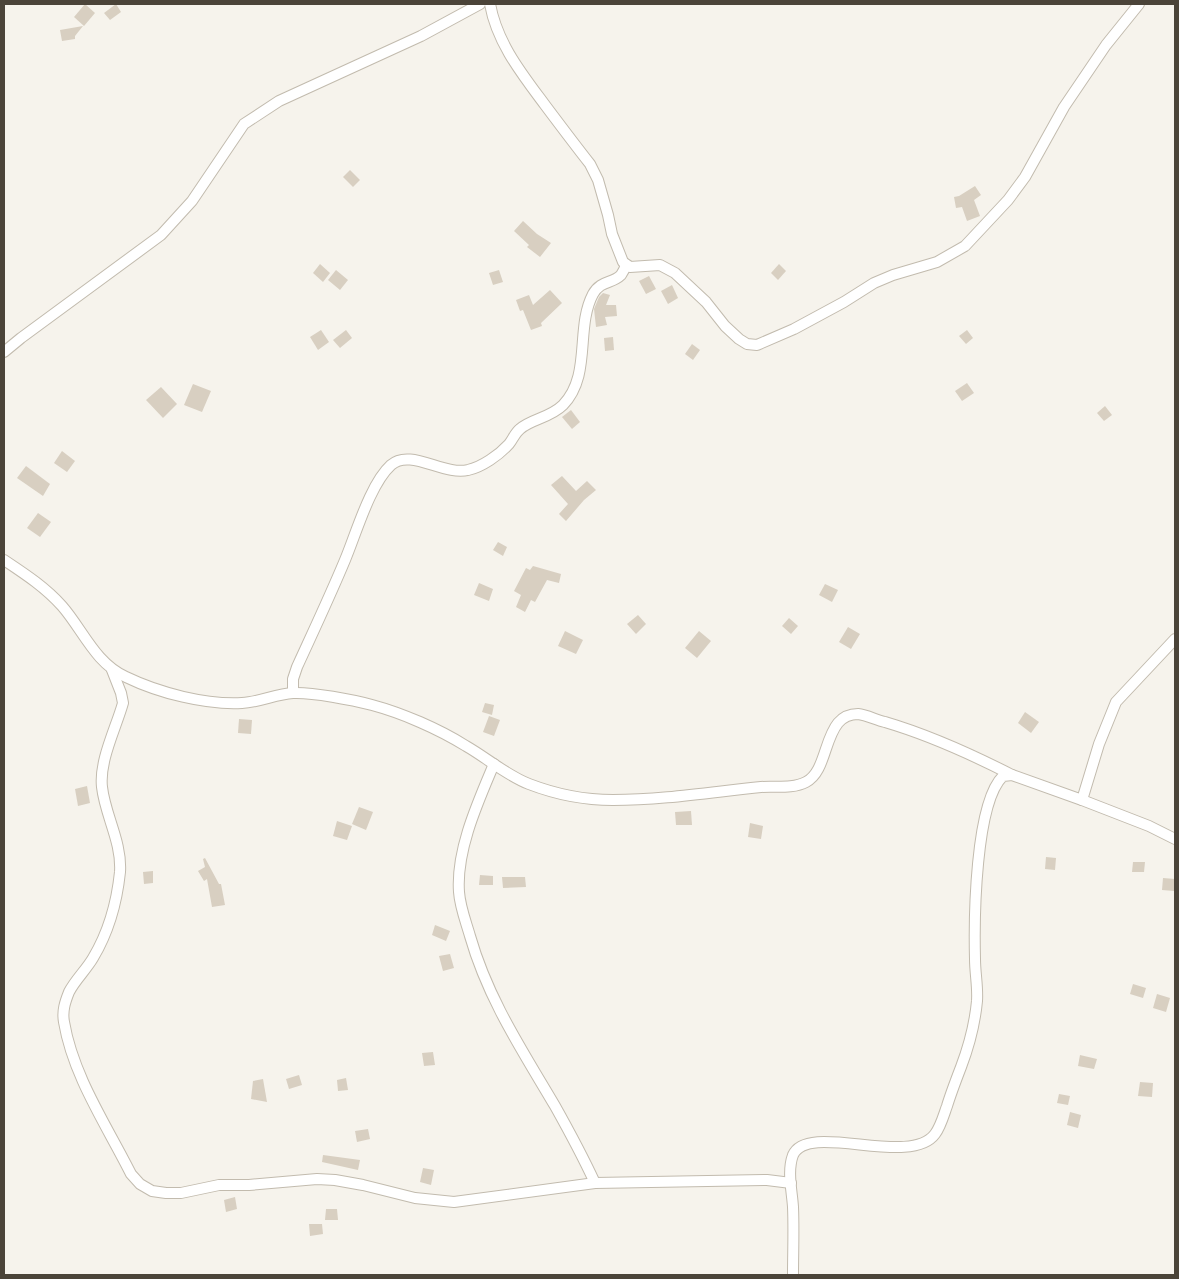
<svg xmlns="http://www.w3.org/2000/svg" width="1179" height="1279" viewBox="0 0 1179 1279" font-family="Arial,sans-serif">
<style>
.building{fill:#d8cfc1}
.lines{fill:none;stroke-linecap:round;stroke-linejoin:round}
.minor-casing{stroke:#c2bbae;stroke-width:12}
.minor{stroke:#fff;stroke-width:10}
</style>
<rect width="100%" height="100%" fill="#f6f3ec"/>
<g class="building">
<path d="M85 4 95 13 84 26 74 17Z"/>
<path d="M116 4 121 12 110 20 104 13Z"/>
<path d="M83 26 75 36V39L62 41 60 30Z"/>
<path d="M350 170 360 180 353 187 343 177Z"/>
<path d="M975 186 981 195 974 200 980 216 967 221 962 207 956 208 954 197 959 196Z"/>
<path d="M523 221 537 234 551 243 540 257 527 247 529 245 514 231Z"/>
<path d="M320 264 330 273 323 282 313 273Z"/>
<path d="M779 264 786 271 778 280 771 273Z"/>
<path d="M336 270 348 280 340 290 328 280Z"/>
<path d="M499 270 503 282 493 285 489 273Z"/>
<path d="M649 276 656 289 646 294 639 281Z"/>
<path d="M672 285 678 298 668 304 661 291Z"/>
<path d="M550 290 562 303 541 323 542 326 531 330 523 310 520 311 516 300 529 295 533 305Z"/>
<path d="M603 293 610 295 606 305H616L617 316 605 317 607 325 596 327 594 309 599 297Z"/>
<path d="M321 330 329 342 318 350 310 337Z"/>
<path d="M346 330 352 338 340 348 333 340Z"/>
<path d="M967 330 973 338 966 344 959 336Z"/>
<path d="M613 337 614 350 605 351 604 338Z"/>
<path d="M692 344 700 350 693 360 685 354Z"/>
<path d="M967 383 974 393 962 401 955 391Z"/>
<path d="M193 384 211 391 202 412 184 405Z"/>
<path d="M161 387 177 404 163 418 146 400Z"/>
<path d="M1105 406 1112 415 1104 421 1097 413Z"/>
<path d="M571 410 580 422 572 429 562 417Z"/>
<path d="M62 451 75 461 67 472 54 463Z"/>
<path d="M26 466 50 484 43 496 17 478Z"/>
<path d="M562 476 576 491 587 481 596 490 584 500 566 521 559 514 568 504 551 485Z"/>
<path d="M38 513 51 522 40 537 27 528Z"/>
<path d="M498 542 507 547 503 556 493 550Z"/>
<path d="M533 566 561 574 559 583 547 580 535 602 531 600 525 612 516 607 521 595 514 591 526 568 530 570Z"/>
<path d="M479 583 493 589 489 601 474 595Z"/>
<path d="M825 584 838 590 832 602 819 595Z"/>
<path d="M638 615 646 624 636 634 627 624Z"/>
<path d="M789 618 798 626 791 634 782 626Z"/>
<path d="M848 627 860 634 851 649 839 642Z"/>
<path d="M565 631 583 640 576 654 558 646Z"/>
<path d="M699 631 711 641 697 658 685 648Z"/>
<path d="M485 703 494 705 492 715 482 712Z"/>
<path d="M1025 712 1039 722 1031 733 1018 723Z"/>
<path d="M489 716 500 720 494 736 483 732Z"/>
<path d="M239 719 252 720 251 734 238 733Z"/>
<path d="M87 786 90 803 78 806 75 789Z"/>
<path d="M359 807 373 812 366 830 352 824Z"/>
<path d="M691 811 692 825H676L675 812Z"/>
<path d="M337 821 352 826 347 840 333 836Z"/>
<path d="M750 823 763 826 761 839 748 837Z"/>
<path d="M1046 857 1056 858 1055 870 1045 869Z"/>
<path d="M205 858 219 884H221L225 905 212 907 207 879 204 881 198 871 205 867 203 859Z"/>
<path d="M1133 862H1145L1144 872H1132Z"/>
<path d="M153 871V883L144 884 143 872Z"/>
<path d="M480 875 493 876V885H479Z"/>
<path d="M502 877H525L526 887 503 888Z"/>
<path d="M1163 878 1175 879 1174 891 1162 890Z"/>
<path d="M435 925 450 931 446 941 432 935Z"/>
<path d="M450 954 454 968 443 971 439 956Z"/>
<path d="M1133 984 1146 988 1143 998 1130 994Z"/>
<path d="M1157 994 1170 998 1166 1012 1153 1008Z"/>
<path d="M433 1052 435 1065 424 1066 422 1053Z"/>
<path d="M1080 1055 1097 1059 1094 1069 1078 1066Z"/>
<path d="M299 1075 302 1085 289 1089 286 1079Z"/>
<path d="M346 1078 348 1090 338 1091 337 1080Z"/>
<path d="M263 1079 267 1102 251 1099 253 1081Z"/>
<path d="M1140 1082 1153 1083 1152 1097 1138 1096Z"/>
<path d="M1059 1094 1070 1096 1068 1105 1057 1103Z"/>
<path d="M1070 1112 1081 1115 1078 1128 1067 1125Z"/>
<path d="M368 1129 370 1139 357 1142 355 1131Z"/>
<path d="M323 1155 360 1160 358 1170 322 1162Z"/>
<path d="M423 1168 434 1170 431 1185 420 1182Z"/>
<path d="M235 1197 237 1209 226 1212 224 1200Z"/>
<path d="M326 1209H337L338 1220H325Z"/>
<path d="M309 1224H322L323 1234 310 1236Z"/>
</g>
<g class="lines">
<defs>
<g id="minor">
<path d="M490 4C497 43 522 74 545 105 560 125 575 145 590 164L598 180 608 215 612 234 623 262 630 267 660 265 675 273 706 302 725 326 739 339 747 344 757 345 794 329 844 302 874 283 893 275 937 262 965 246 1008 200 1025 177 1064 107 1106 45 1139 4"/>
<path d="M4 352 21 338 161 235 192 201 244 124 279 101 421 36 480 4"/>
<path d="M4 560C25 574 45 587 62 606 83 630 95 663 126 677 159 693 206 705 242 703 260 702 276 694 293 693 312 692 353 700 372 705 402 713 439 729 466 746 487 758 506 775 529 784 555 794 585 800 613 800 663 800 712 792 761 787 775 786 793 789 806 782 825 772 824 740 838 723 843 717 850 714 858 714 867 715 876 720 885 722 929 735 971 754 1012 775"/>
<path d="M112 670 121 693 123 703C116 728 99 761 102 787 105 815 122 842 120 872 117 901 108 933 93 958 86 970 75 980 69 992 65 1002 62 1011 64 1022 73 1076 107 1126 131 1174L140 1184 152 1191 166 1193H181L219 1185H249L317 1179 335 1180 363 1185 415 1198 454 1202 595 1183 767 1180 791 1183"/>
<path d="M293 693V679L297 667C313 632 330 596 345 560 356 534 370 484 391 465 410 448 444 476 468 470 482 467 499 455 509 444 513 439 515 433 520 429 531 419 550 418 563 405 592 375 575 328 593 294 601 280 612 284 621 275 623 272 625 268 626 265"/>
<path d="M494 764C478 802 456 850 459 892 460 907 466 922 470 936 488 999 522 1050 555 1106 569 1131 583 1157 595 1183"/>
<path d="M1082 800 1149 826 1175 839"/>
<path d="M793 1275C793 1253 794 1230 793 1207 792 1191 787 1171 793 1155 808 1121 910 1168 935 1134 941 1126 944 1114 947 1106 951 1093 956 1080 961 1067 969 1046 975 1022 977 1001 978 987 975 973 975 959 974 919 975 803 1003 776L1012 775 1082 800 1099 744 1116 702 1175 639"/>
</g>
</defs>
<use href="#minor" class="minor-casing"/>
<use href="#minor" class="minor"/>
</g>
<rect width="1179" height="1279" fill="none" stroke="#4b4439" stroke-width="10"/>
</svg>
